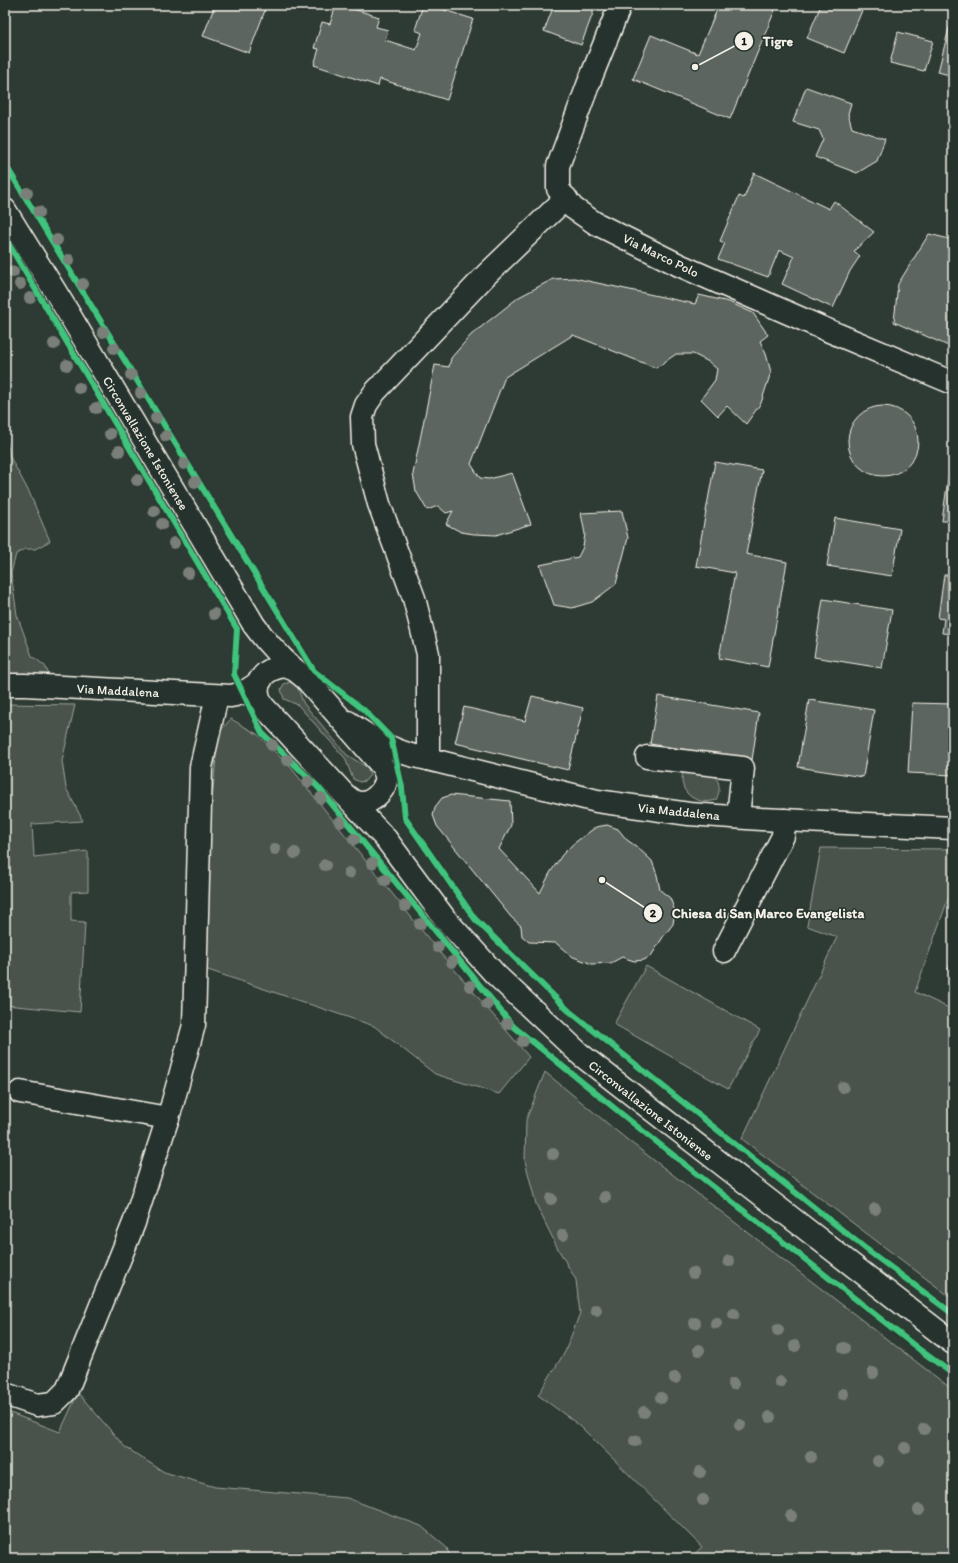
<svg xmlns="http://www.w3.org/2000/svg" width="958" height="1563" viewBox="0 0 958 1563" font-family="Itim,sans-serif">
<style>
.green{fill:#48524c;stroke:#9ea29a}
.building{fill:#5c655e;stroke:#f4f1e8}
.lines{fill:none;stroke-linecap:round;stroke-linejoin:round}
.minor-casing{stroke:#f4f1e8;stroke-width:25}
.major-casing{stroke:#f4f1e8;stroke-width:25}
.minor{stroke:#26332d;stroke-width:22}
.major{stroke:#26332d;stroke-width:22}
.cycleway-casing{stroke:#26332d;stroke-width:8}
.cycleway{stroke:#40c37c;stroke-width:6}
.tree{fill:#7a8079}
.labels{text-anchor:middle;stroke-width:3;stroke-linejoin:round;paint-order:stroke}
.street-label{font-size:13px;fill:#f4f1e8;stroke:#26332d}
.leader{fill:none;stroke:#f4f1e8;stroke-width:1.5}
.callout-dot{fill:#f4f1e8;stroke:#26332d;stroke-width:1.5}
.mark-label{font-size:12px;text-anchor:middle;font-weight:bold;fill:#111}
.callout-label{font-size:14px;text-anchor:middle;font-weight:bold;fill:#f4f1e8;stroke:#26332d;stroke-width:3;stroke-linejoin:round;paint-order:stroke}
</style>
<rect width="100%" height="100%" fill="#2e3b34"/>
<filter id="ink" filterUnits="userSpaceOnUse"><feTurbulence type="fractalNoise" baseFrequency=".025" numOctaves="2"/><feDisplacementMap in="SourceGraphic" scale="8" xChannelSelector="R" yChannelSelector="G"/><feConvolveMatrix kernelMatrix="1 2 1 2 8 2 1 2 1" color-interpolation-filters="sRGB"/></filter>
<g filter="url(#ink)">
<g class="green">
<path d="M5 441H7L10 457 29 492 50 541 35 549H25L16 554 11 573 17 615 32 656 45 666 50 677H5Z"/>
<path d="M290 682C301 685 299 696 304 704L347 755 368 768 370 775 365 781 360 782 353 779 345 758 298 705 284 699 281 689 284 684Z"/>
<path d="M5 704 75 705 62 761 66 788 83 821 32 824 34 857 88 851V891L71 892V921L85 922 80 1012 5 1005Z"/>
<path d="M231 719 257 734 292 769 436 948 529 1057 499 1094 435 1074 374 1026 205 969 207 860 218 733Z"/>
<path d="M685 767 710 769C719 780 722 787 716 800 701 805 682 797 682 779 682 775 684 770 685 767Z"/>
<path d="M821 848 953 849V885L915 992 953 1010V1299L742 1139 837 937 807 926Z"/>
<path d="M646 966 760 1030 728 1089 614 1024Z"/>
<path d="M545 1072 625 1138 953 1390V1558H690L702 1547 579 1425 538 1395 565 1352 580 1313 576 1280 557 1247 536 1204 525 1161 526 1120Z"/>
<path d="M78 1393 125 1447 164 1472 215 1487 347 1498 421 1526 447 1548 450 1558H5V1411L60 1432Z"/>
</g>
<g class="building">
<path d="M215 5H267L249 53 203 36Z"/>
<path d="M336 5H341L379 17 376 27 388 30 385 40 416 50 422 33 415 30 423 5H428L473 19 447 100 380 79 378 86 314 65 319 49 314 48 322 22 330 24Z"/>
<path d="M554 5H596L581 45 544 31Z"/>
<path d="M719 5H777L730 119 633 79 651 35 698 54Z"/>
<path d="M821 5H856L863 8 844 53 807 38Z"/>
<path d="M949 28 953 29V76L938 72Z"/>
<path d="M898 32 933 41 924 71 890 63Z"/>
<path d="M806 87 851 103 848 114 852 128 885 139 877 161 857 173 815 157 823 139 819 130 793 122Z"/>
<path d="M754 173 829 209 834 201 874 232 854 251 860 256 850 271 833 308 782 284 794 257 779 250 768 277 718 259 725 243 720 241 739 196 744 198Z"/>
<path d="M929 234 953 240V274L951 277H953V348L894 322 898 284Z"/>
<path d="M574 278 695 304 699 295 729 302 753 313 768 335 760 341 766 354 771 372 761 403 746 424 727 406 718 416 701 399 715 380 717 369 709 362 693 354H676L656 368 573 335 505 377 471 464 480 478 489 479 512 473 531 524 496 535 474 534 461 532 446 524 453 511 446 513 438 506 427 510 416 491 413 474 435 365 449 367 451 358 471 335 519 297 553 279Z"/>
<circle cx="883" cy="441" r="35"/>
<path d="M951 458H953V521H942Z"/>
<path d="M715 462 762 470 746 554 787 562 768 667 719 658 735 573 696 566Z"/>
<path d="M622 511 628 538 616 584 592 602 572 608 554 605 540 565 578 557 583 547 585 534 581 513Z"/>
<path d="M835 518 900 529 892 576 827 566Z"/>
<path d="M952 560H953V634L942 633 944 619 938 618 944 575H950Z"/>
<path d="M823 599 892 610 882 668 814 657Z"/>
<path d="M532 696 583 708 568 770 455 743 464 707 525 721Z"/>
<path d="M658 696 759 713 752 760 650 744Z"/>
<path d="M809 700 874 710 863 777 798 767Z"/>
<path d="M912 703 953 704V775L908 773Z"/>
<path d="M451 795 510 801 511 825 499 849 540 893 550 873 562 855 573 844 596 827 607 825 618 829 627 840 637 847 652 861 657 875 660 890 670 898 675 911 673 924 663 937 651 956 644 960 634 961 622 957 611 963 592 964 571 956 556 943 529 942 522 936 521 926 511 917 437 826 433 815 435 807 442 798Z"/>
<path d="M953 957V972L948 970Z"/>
</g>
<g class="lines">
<defs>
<g id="minor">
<path d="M620 5 588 85 558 166V189L573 208 595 223 679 265 827 330 953 383"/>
<path d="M5 685H25L231 696C243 694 251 689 261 680"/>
<path d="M348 722C372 740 398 754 428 759L597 801 689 814 761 819 953 828"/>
<path d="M647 757 743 768 738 817"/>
<path d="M428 759V654L414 598 379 504 363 444 362 417 366 405 375 392 486 275 566 198"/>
<path d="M724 951 783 836 784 820"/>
<path d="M20 1092 168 1118"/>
<path d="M5 1394 37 1405 54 1403 67 1390 134 1223 172 1105 194 1025 201 767 217 696"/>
</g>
<g id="major">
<path d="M5 210 63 304 254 625C266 642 279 656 295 670"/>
<path d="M285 666 295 670 306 679 382 766C383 768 385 772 386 775 388 787 374 803 361 803 354 803 349 798 344 794L263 706C250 685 262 669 285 666Z"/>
<path d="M344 794 386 839 446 920 495 974 581 1055 953 1343"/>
</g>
</defs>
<use href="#minor" class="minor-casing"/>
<use href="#major" class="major-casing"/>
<use href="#minor" class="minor"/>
<use href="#major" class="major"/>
<defs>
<g id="cycleway">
<path d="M5 164 314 671 364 710 391 738 402 787 405 818 475 919 569 1011 866 1249 953 1314"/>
<path d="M5 238 237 629 234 674 262 733 318 787 513 1026 639 1128 920 1350 953 1374"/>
</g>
</defs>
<use href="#cycleway" class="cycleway-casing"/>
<use href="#cycleway" class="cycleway"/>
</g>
<g class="tree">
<circle cx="27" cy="193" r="6"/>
<circle cx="39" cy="212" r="6"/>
<circle cx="57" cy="240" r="6"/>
<circle cx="69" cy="260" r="6"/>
<circle cx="13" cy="272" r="6"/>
<circle cx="20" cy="284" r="6"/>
<circle cx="83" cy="284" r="6"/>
<circle cx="30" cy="298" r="6"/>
<circle cx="103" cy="332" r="6"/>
<circle cx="54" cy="344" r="6"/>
<circle cx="114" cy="348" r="6"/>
<circle cx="67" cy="365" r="6"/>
<circle cx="131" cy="375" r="6"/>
<circle cx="79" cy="388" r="6"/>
<circle cx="141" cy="393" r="6"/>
<circle cx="96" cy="408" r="6"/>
<circle cx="156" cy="418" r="6"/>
<circle cx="110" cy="434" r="6"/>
<circle cx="166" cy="436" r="6"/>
<circle cx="119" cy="451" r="6"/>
<circle cx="184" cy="464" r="6"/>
<circle cx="137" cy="480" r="6"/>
<circle cx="195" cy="482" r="6"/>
<circle cx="154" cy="511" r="6"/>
<circle cx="162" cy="524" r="6"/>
<circle cx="174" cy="543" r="6"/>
<circle cx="188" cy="573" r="6"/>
<circle cx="214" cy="614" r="6"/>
<circle cx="272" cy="745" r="6"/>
<circle cx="287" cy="760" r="6"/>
<circle cx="308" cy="782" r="6"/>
<circle cx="321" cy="798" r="6"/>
<circle cx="340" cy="822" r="6"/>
<circle cx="354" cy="839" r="6"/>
<circle cx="275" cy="849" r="6"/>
<circle cx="295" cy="853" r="6"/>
<circle cx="372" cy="863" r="6"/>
<circle cx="325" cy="865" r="6"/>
<circle cx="349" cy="873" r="6"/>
<circle cx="385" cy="880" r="6"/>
<circle cx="405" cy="906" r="6"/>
<circle cx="420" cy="924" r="6"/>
<circle cx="438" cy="947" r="6"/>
<circle cx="452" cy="962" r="6"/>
<circle cx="470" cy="986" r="6"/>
<circle cx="487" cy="1004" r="6"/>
<circle cx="507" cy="1024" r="6"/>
<circle cx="523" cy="1041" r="6"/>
<circle cx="843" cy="1087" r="6"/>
<circle cx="553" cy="1154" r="6"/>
<circle cx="605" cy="1197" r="6"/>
<circle cx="551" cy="1199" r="6"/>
<circle cx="875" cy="1209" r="6"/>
<circle cx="563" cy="1235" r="6"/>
<circle cx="729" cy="1261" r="6"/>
<circle cx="693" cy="1273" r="6"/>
<circle cx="596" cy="1310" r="6"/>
<circle cx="734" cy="1314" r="6"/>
<circle cx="695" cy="1323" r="6"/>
<circle cx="716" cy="1323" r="6"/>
<circle cx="778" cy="1330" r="6"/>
<circle cx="795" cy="1346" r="6"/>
<circle cx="844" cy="1348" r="6"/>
<circle cx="699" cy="1350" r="6"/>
<circle cx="873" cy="1373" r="6"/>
<circle cx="675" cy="1378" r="6"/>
<circle cx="780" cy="1382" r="6"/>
<circle cx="733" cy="1384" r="6"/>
<circle cx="843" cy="1394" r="6"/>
<circle cx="661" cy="1398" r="6"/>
<circle cx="644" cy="1412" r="6"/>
<circle cx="770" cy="1417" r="6"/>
<circle cx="740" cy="1425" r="6"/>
<circle cx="924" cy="1429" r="6"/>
<circle cx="635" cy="1441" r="6"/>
<circle cx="905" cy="1448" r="6"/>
<circle cx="811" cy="1457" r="6"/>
<circle cx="878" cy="1461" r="6"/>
<circle cx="700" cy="1472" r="6"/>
<circle cx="703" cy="1500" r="6"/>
<circle cx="919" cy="1510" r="6"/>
<circle cx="791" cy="1516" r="6"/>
</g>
</g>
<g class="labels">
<g class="street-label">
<text transform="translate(661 255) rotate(26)" y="5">Via Marco Polo</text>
<text transform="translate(146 443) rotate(59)" y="5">Circonvallazione Istoniense</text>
<text transform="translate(118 690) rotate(3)" y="5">Via Maddalena</text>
<text transform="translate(679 811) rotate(6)" y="5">Via Maddalena</text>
<text transform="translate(651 1110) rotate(38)" y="5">Circonvallazione Istoniense</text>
</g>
</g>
<path class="leader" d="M695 67L744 41M602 880L653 913"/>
<g class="callout-dot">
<circle cx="695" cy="67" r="4"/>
<circle cx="602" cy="880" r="4"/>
<circle cx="744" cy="41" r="10"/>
<circle cx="653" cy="913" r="10"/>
</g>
<g class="mark-label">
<text x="744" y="45">1</text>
<text x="653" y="917">2</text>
</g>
<g class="callout-label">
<text x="778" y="46">Tigre</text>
<text x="768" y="918">Chiesa di San Marco Evangelista</text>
</g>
<rect width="958" height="1563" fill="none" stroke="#26332d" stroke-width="20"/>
<rect x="10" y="10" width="938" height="1543" fill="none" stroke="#f4f1e8" stroke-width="1.5" filter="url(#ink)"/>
</svg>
